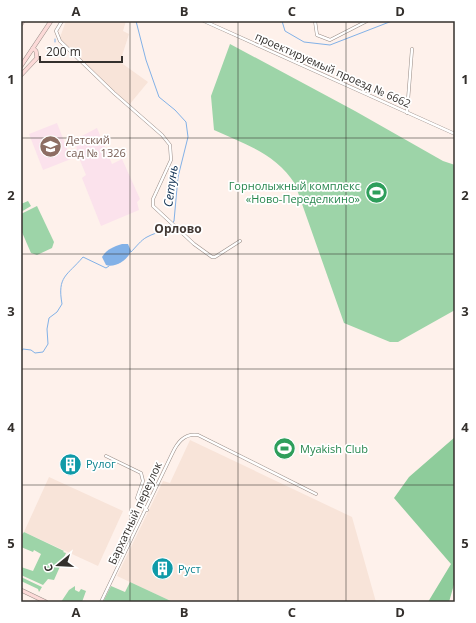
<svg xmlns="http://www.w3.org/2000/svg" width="476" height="623" viewBox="0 0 476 623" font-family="'Open Sans',sans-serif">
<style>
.built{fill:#f8e4d9}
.education{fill:#fbe2ec}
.green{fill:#9dd4a8}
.forest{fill:#8ecc9b}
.water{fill:#82b1e7}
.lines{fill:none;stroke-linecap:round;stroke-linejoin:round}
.stream{stroke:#82b1e7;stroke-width:1}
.street-casing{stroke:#998d87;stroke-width:3.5}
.secondary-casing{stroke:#998d87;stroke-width:4.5}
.street{stroke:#fff;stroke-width:2.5}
.secondary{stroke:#fcdad8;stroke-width:3.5}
.grid{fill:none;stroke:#34302d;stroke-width:1;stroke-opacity:0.55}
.labels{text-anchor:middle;stroke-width:3.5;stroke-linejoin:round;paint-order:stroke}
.street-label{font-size:11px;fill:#34302d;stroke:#fff}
.education-label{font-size:11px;fill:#785e54;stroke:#fff;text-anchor:start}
.leisure-label{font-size:11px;fill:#27864d;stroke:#fff;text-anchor:end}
.culture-label{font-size:11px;fill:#0d838f;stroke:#fff;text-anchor:start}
.water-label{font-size:12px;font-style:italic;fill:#092b4e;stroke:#fff}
.neighbourhood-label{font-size:12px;font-weight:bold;fill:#433934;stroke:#fff}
.neatline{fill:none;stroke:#34302d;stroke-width:1.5}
.grid-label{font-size:13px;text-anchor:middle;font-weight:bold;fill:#34302d}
</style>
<rect width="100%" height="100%" fill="#fef1eb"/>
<g class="built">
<path d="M66 21H126L123 31 129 34 120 62 148 82 129 105 59 40Z"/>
<path d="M190 440 352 517 376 602H173L117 576 163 481 170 483Z"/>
<path d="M49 477 123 511 98 566 24 532Z"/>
</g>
<g class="education">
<path d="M57 123 71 159 43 170 29 134Z"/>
<path d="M97 128 112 164 122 159 140 199 137 202 139 210 101 226 82 178 86 175 77 153 76 139Z"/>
</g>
<g class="green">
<path d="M230 44 355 111 443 161 455 165V310L398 342H390L344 323 295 184C276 154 245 144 214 130L211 96Z"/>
<path d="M28 201 31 206 21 212V204Z"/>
<path d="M37 206 54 242 52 248 37 255 31 253 21 230V214Z"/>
<path d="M24 532 64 551 63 552 66 553 54 580 48 579 43 585 21 575V567L33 571 41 554 34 550 33 552 21 547V536Z"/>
<path d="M21 577 42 587 39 592 38 589 21 581Z"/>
<path d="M130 582 173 602H103L111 586 125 592Z"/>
<path d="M75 586V590L79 592 81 589 86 591 82 602H61L69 590Z"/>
</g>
<path class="forest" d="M455 437V581L449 602H428L451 564 394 498 409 477Z"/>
<path class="water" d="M122 244H128L131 251C128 260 115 268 106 265L102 257C107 249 113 247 122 244Z"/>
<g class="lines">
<g class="stream">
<path d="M282 21 285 31 304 42 330 45 392 21"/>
<path d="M55 42V39"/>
<path d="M131 252C136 247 141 240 147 237 158 231 167 232 174 221L178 177 188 137 186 122 175 110 159 97 146 60 136 21"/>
<path d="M21 352 23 349 31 350 35 353 43 352 48 344 47 329 49 318 57 312 62 304C57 276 67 276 83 257L106 268 109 266"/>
</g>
<defs>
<g id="street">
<path d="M62 21 56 31 60 41 114 93 162 135 170 145 171 160 153 199V206L194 244 212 257H215L240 241"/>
<path d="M204 21 455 134"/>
<path d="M315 21 317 35 330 40 367 21"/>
<path d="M407 113 412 49"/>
<path d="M106 456 141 473 143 481 137 498 147 510"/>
<path d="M101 602 172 454C177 443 184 433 198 435L316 494"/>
</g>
<g id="secondary">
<path d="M21 24 23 21"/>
<path d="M21 66 51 21"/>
<path d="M21 75 37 58 36 51 33 48"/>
<path d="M21 590 46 602"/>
</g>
</defs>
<use href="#street" class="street-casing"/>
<use href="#secondary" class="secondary-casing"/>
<use href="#street" class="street"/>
<use href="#secondary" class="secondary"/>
</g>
<path class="grid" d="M130 21V602M238 21V602M346 21V602M21 138H455M21 254H455M21 369H455M21 485H455"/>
<defs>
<symbol id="school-disc" viewBox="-11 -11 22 22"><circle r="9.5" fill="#8d6e63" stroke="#fff"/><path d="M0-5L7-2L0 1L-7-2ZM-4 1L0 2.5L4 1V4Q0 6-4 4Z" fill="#fff"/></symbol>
<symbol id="stadium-disc" viewBox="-11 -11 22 22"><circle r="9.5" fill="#2e9e5b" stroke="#fff"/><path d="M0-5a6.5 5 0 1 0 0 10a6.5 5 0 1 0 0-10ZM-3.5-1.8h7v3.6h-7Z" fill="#fff"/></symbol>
<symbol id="building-disc" viewBox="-11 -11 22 22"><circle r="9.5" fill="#0f9aa8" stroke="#fff"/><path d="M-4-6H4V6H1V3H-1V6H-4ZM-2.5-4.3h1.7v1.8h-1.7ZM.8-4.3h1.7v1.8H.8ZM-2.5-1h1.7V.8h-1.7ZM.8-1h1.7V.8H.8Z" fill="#fff"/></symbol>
</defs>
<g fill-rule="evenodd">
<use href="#school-disc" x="38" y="134" width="25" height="25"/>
<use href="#stadium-disc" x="364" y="180" width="25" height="25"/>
<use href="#stadium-disc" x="272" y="436" width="25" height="25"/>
<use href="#building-disc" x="58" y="452" width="25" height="25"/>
<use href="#building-disc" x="150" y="556" width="25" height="25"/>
</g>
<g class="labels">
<g class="street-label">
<text transform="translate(333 70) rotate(24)" y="4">проектируемый проезд № 6662</text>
<text transform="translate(135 513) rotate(-65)" y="4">Бархатный переулок</text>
</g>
<g class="education-label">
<text x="66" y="144">Детский<tspan x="66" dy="13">сад № 1326</tspan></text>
</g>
<g class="leisure-label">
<text x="360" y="190">Горнолыжный комплекс<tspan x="360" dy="13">«Ново-Переделкино»</tspan></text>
<text x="300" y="453" text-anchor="start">Myakish Club</text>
</g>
<g class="culture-label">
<text x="86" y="468">Рулог</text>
<text x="178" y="573">Руст</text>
</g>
<g class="water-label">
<text transform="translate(171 186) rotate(-82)" y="4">Сетунь</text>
</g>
<g class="neighbourhood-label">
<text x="178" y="233">Орлово</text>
</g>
</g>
<rect width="476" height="623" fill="none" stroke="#ffffff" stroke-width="44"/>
<g transform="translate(58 565) rotate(252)" stroke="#ffffff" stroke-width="3" paint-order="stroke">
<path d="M0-3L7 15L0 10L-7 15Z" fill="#34302d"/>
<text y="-6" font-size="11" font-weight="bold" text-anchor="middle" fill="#34302d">С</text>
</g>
<path d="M40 56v6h82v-6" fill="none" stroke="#34302d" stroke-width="2"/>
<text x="46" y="56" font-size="12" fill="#34302d" stroke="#ffffff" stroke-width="3" paint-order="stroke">200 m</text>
<rect x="22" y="22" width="432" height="579" class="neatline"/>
<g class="grid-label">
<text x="76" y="16">A</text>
<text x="184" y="16">B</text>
<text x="292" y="16">C</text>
<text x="400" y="16">D</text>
<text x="11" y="84">1</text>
<text x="465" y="84">1</text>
<text x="11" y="200">2</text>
<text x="465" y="200">2</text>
<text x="11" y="316">3</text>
<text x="465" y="316">3</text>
<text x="11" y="432">4</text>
<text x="465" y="432">4</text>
<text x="11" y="548">5</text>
<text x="465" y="548">5</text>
<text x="76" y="617">A</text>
<text x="184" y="617">B</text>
<text x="292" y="617">C</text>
<text x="400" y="617">D</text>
</g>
</svg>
